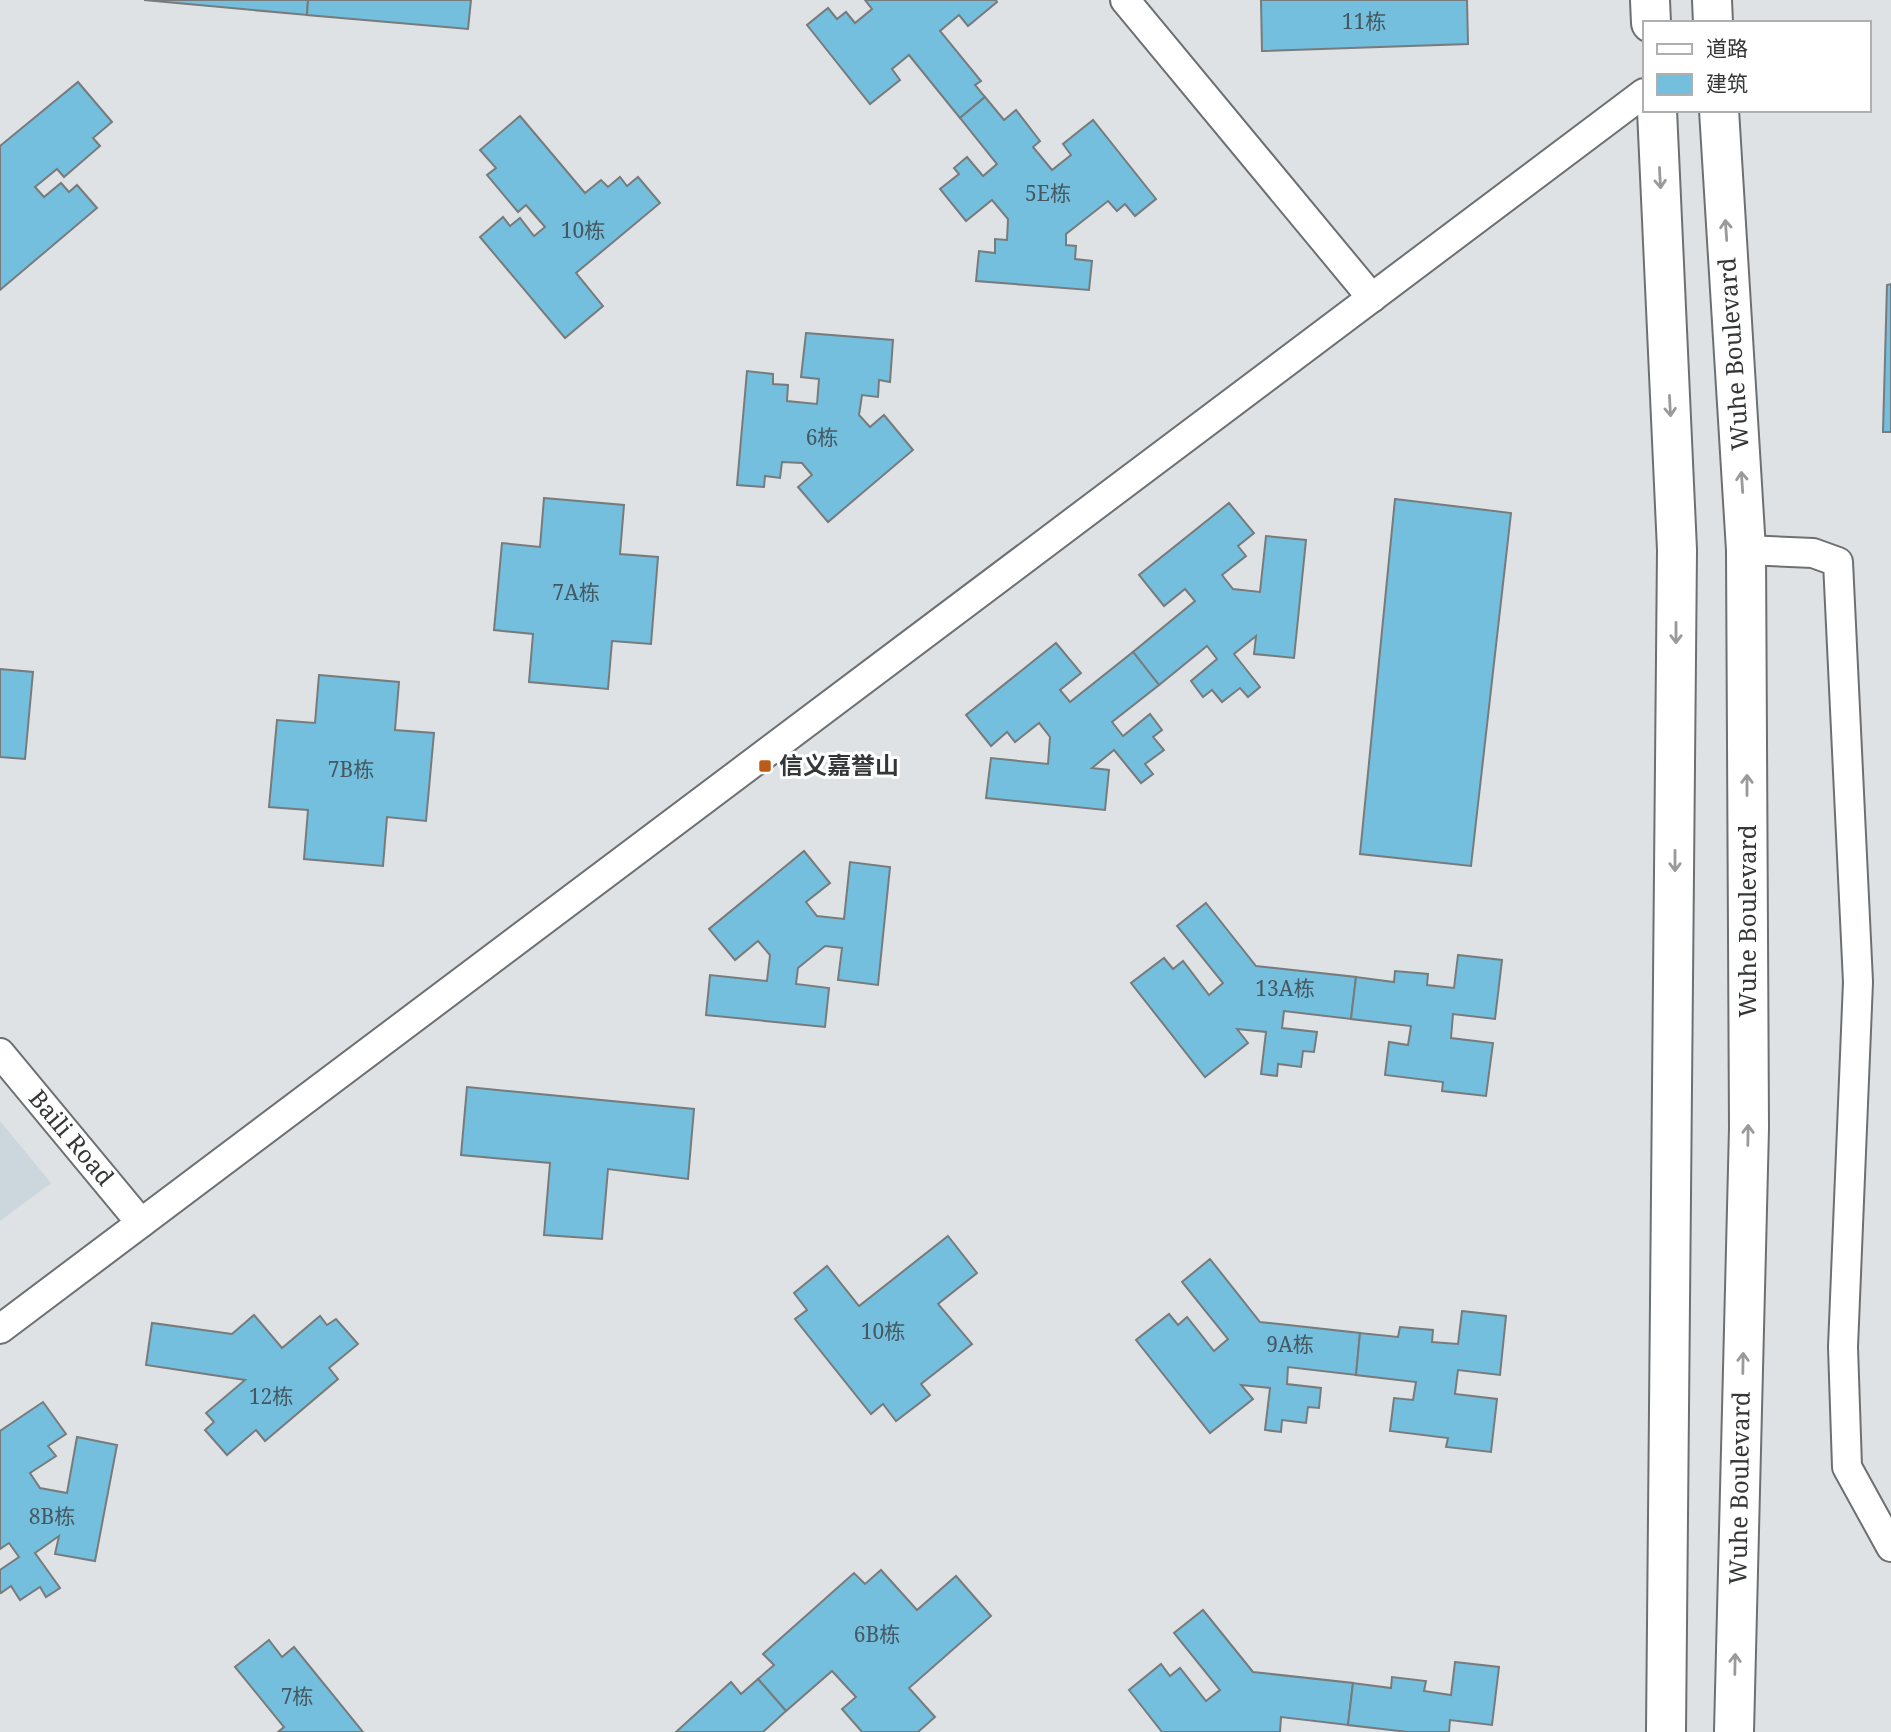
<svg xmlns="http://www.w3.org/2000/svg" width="1891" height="1732" viewBox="0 0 1891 1732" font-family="'Noto Serif','Noto Sans SC',serif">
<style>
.built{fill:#ccd7dd}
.building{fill:#74bfde;stroke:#777b7c;stroke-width:2}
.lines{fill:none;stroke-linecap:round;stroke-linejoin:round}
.street-casing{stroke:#6d7072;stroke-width:32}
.primary-casing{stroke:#6d7072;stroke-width:42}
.street{stroke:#fff;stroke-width:28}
.primary{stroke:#fff;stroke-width:38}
.oneway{stroke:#9a9a9b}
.poi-dot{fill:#bb5b17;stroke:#fff;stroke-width:2.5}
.labels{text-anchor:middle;stroke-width:6;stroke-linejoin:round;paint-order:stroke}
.number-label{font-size:21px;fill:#455861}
.street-label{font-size:24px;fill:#353637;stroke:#fff}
.poi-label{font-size:24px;font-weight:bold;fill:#353637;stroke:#fff;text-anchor:start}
</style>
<rect width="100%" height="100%" fill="#dee2e4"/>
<path class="built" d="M0 1121 51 1183 0 1221Z"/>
<g class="building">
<path d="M144 0H308L307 15Z"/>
<path d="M308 0H471L468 29 307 15Z"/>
<path d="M865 0H996L997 2 968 26 959 15 940 31 981 81 975 85 985 97 960 118 909 55 892 69 900 80 870 104 807 25 828 8 837 19 846 12 855 23 872 9Z"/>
<path d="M1261 0H1467L1468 44 1262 51Z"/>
<path d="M78 82 112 122 93 138 100 146 64 177 57 169 35 187 44 197 61 183 69 192 77 185 97 208 0 290V146Z"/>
<path d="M985 97 1004 120 1016 110 1040 141 1033 147 1052 170 1071 155 1063 144 1093 120 1156 199 1135 216 1125 204 1117 211 1108 201 1066 234V245L1076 246 1075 259 1092 261 1089 290 976 281 979 251 995 253V239L1007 240 1008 219 992 200 966 221 940 189 959 174 954 168 967 157 983 176 997 164 960 118Z"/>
<path d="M520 116 585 193 601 180 608 187 620 177 627 186 638 177 660 203 576 273 603 306 565 338 480 237 503 217 510 226 520 218 534 236 545 227 526 205 518 212 487 175 496 168 480 150Z"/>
<path d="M1891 284V432H1883L1887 285Z"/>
<path d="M806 333 893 340 890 382 879 380 878 397 862 395 859 415 870 427 884 415 913 450 828 522 798 487 812 475 802 463 782 462 780 478 765 476 764 487 737 485 747 371 773 374V384L788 385 787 401 817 404 819 379 801 377Z"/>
<path d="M544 498 624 505 620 554 658 557 651 644 612 641 608 689 529 682 533 634 494 630 502 543 540 547Z"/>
<path d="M1395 499 1511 513 1471 866 1360 854Z"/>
<path d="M1229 503 1254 533 1238 546 1246 556 1222 575 1233 589 1260 592 1266 536 1306 540 1294 658 1254 654 1256 636 1234 654 1260 687 1248 697 1240 688 1222 702 1212 690 1203 697 1191 681 1217 659 1207 646 1159 685 1133 652 1195 601 1185 589 1164 606 1139 575Z"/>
<path d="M1056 643 1081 673 1060 690 1070 702 1133 652 1159 685 1112 722 1123 736 1150 714 1162 730 1153 737 1164 750 1145 764 1153 774 1141 783 1114 750 1092 768 1109 770 1105 810 986 798 991 758 1048 764 1050 737 1039 723 1015 742 1007 732 991 746 966 715Z"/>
<path d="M0 669 33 672 25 759 0 757Z"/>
<path d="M319 675 399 682 395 730 434 733 426 821 387 817 383 866 304 859 308 810 269 807 277 720 315 723Z"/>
<path d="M804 851 830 883 806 902 817 916 844 919 850 862 890 867 878 985 838 980 842 948 825 946 798 968 796 984 829 988 825 1027 706 1015 710 975 767 981 770 955 758 941 735 960 709 929Z"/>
<path d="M1206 903 1256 966 1356 977 1351 1019 1284 1011 1282 1028 1317 1032 1314 1052 1303 1051 1301 1067 1278 1064 1277 1076 1261 1074 1266 1032 1237 1029 1248 1043 1205 1077 1131 983 1164 958 1173 969 1183 961 1209 995 1223 983 1177 926Z"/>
<path d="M1458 955 1502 960 1495 1019 1453 1014 1451 1038 1493 1043 1486 1096 1442 1091 1443 1082 1385 1075 1389 1042 1408 1045 1411 1026 1351 1019 1356 977 1394 982 1395 971 1428 974 1427 985 1454 988Z"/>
<path d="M467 1087 694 1109 688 1179 608 1169 602 1239 544 1235 550 1163 461 1155Z"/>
<path d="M948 1236 977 1273 938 1304 972 1344 921 1384 930 1395 896 1421 883 1404 871 1414 795 1319 807 1310 794 1293 827 1266 859 1306Z"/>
<path d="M1210 1259 1260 1322 1360 1333 1356 1375 1288 1367 1287 1384 1321 1388 1319 1408 1308 1407 1306 1423 1282 1420 1281 1432 1265 1430 1270 1388 1241 1385 1253 1399 1210 1433 1136 1340 1169 1314 1178 1325 1187 1317 1214 1351 1228 1339 1182 1282Z"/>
<path d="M1462 1311 1506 1316 1500 1375 1458 1370 1455 1394 1497 1399 1491 1452 1446 1447 1448 1438 1390 1431 1394 1398 1413 1400 1416 1382 1356 1375 1360 1333 1398 1337 1400 1327 1433 1330 1432 1342 1458 1344Z"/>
<path d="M254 1315 282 1348 320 1316 327 1325 336 1319 358 1344 329 1368 338 1379 265 1441 256 1430 227 1455 205 1430 214 1422 206 1413 245 1380 146 1365 152 1323 232 1334Z"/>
<path d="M43 1402 66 1434 48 1446 56 1456 30 1473 40 1488 67 1493 77 1437 117 1445 95 1561 55 1554 59 1536 35 1553 60 1588 46 1597 40 1587 20 1600 11 1586 1 1593 0 1591V1570L19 1557 9 1543 0 1549V1431Z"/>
<path d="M881 1570 917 1610 956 1576 991 1616 909 1688 935 1717 918 1732H862L842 1709 856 1697 832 1671 786 1711 758 1679 774 1665 763 1654 854 1573 865 1584Z"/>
<path d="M1203 1610 1253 1672 1353 1683 1348 1725 1281 1717 1280 1732H1162L1129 1690 1161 1664 1170 1676 1180 1668 1206 1701 1220 1690 1174 1633Z"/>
<path d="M269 1640 282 1657 294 1647 363 1732H278L284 1727 235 1667Z"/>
<path d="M1455 1662 1499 1667 1492 1725 1450 1720 1449 1732H1408L1348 1725 1353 1683 1391 1688 1392 1677 1426 1681 1424 1691 1451 1695Z"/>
<path d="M758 1679 786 1711 763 1732H676L731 1682 741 1694Z"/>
</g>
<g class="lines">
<defs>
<g id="street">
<path d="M1125 0 1372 298"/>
<path d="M1746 550 1813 553 1838 562 1858 982 1843 1347 1847 1467 1891 1547"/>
<path d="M0 1053 141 1223"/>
<path d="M0 1329 1644 93"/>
</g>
<g id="primary">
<path d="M1650 0 1651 23"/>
<path d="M1712 0 1713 23"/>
<path d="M1657 110 1677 550 1666 1732"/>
<path d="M1719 110 1746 550 1749 1128 1734 1732"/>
</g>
</defs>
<use href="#street" class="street-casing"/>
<use href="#primary" class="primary-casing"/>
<use href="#street" class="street"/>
<use href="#primary" class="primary"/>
</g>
<defs><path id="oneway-shaft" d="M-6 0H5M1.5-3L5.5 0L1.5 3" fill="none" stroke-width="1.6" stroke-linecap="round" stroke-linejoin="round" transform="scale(1.75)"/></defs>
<g class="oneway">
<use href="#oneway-shaft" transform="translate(1660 178) rotate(87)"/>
<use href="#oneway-shaft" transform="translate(1726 230) rotate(-94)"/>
<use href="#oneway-shaft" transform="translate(1670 406) rotate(87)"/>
<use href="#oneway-shaft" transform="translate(1742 482) rotate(-94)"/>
<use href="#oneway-shaft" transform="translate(1676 633) rotate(90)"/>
<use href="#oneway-shaft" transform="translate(1747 785) rotate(-90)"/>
<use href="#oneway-shaft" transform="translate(1675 861) rotate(90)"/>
<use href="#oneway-shaft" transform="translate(1748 1135) rotate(-89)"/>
<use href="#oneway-shaft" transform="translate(1743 1363) rotate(-89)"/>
<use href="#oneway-shaft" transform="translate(1735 1664) rotate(-89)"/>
</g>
<rect class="poi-dot" x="758" y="759" width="14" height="14" rx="3.5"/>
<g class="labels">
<g class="number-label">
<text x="1364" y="29">11栋</text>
<text x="1048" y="201">5E栋</text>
<text x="583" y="238">10栋</text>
<text x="822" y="445">6栋</text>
<text x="576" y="600">7A栋</text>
<text x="351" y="777">7B栋</text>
<text x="1285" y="996">13A栋</text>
<text x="883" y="1339">10栋</text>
<text x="1290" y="1352">9A栋</text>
<text x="271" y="1404">12栋</text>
<text x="52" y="1524">8B栋</text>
<text x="877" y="1642">6B栋</text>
<text x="297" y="1704">7栋</text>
</g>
<g class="street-label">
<text transform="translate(1734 354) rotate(-94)" y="8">Wuhe Boulevard</text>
<text transform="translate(1748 921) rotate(-90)" y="8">Wuhe Boulevard</text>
<text transform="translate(71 1138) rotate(50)" y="8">Baili Road</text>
<text transform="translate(1740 1488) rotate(-89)" y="8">Wuhe Boulevard</text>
</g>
<g class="poi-label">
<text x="779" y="774">信义嘉誉山</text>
</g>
</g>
<rect x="1643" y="21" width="228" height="91" fill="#ffffff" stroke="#aeafaf" stroke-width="2"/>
<rect x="1657" y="44" width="35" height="10" fill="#ffffff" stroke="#aeafaf" stroke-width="2"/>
<text x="1706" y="56" font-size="21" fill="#353637">道路</text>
<rect x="1657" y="74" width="35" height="21" fill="#74bfde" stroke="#aeafaf" stroke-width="2"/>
<text x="1706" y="91" font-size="21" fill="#353637">建筑</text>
</svg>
